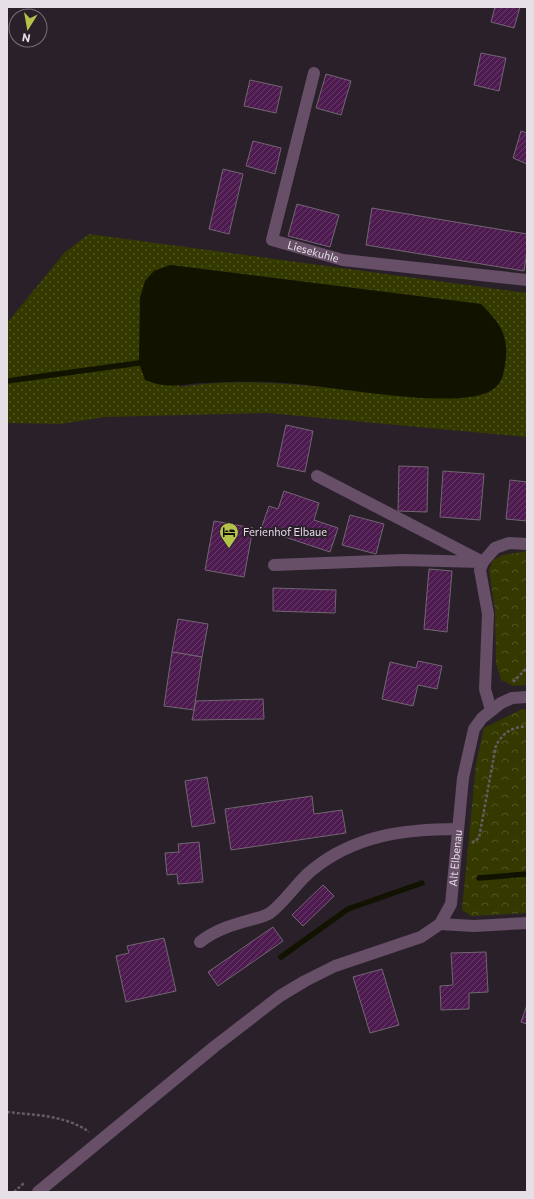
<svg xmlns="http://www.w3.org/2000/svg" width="534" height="1199" viewBox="0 0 534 1199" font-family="Commissioner,sans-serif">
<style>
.grass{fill:url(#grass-dots);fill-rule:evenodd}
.park{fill:url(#park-crowns)}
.water{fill:#111300}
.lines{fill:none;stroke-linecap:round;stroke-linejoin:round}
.stream{stroke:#111300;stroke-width:5.5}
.building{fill:url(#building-hatch);stroke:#716671}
.path{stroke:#645b64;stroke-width:2.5;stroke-dasharray:3 2;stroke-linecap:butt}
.minor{stroke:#664f67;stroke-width:12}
.labels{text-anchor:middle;stroke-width:4;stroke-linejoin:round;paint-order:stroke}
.street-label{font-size:11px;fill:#e6dfe6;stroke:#2a202a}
.poi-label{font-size:11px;fill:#e6dfe6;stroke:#2a202a;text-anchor:start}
</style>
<defs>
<pattern id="grass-dots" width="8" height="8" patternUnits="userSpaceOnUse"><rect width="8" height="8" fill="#343900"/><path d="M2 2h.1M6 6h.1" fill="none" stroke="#515525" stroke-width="1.8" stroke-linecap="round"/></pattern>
<pattern id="park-crowns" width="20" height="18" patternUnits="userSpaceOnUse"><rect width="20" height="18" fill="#343900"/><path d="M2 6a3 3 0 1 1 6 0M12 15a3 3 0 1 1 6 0" fill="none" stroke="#515525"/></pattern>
<pattern id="building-hatch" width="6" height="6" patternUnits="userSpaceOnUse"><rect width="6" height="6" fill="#4d1b4f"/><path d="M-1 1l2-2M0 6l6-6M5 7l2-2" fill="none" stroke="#673c68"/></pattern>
</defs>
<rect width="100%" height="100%" fill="#2a202a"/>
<path class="grass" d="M89 234 527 293V437L268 413 105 417 60 424 7 423V323L65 252ZM170 265 481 304 491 391C444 404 400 396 352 390 295 384 236 378 179 387Z"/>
<g class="park">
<path d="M527 551V685L514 686 501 680 496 663 495 610 489 570 493 560 503 555Z"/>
<path d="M522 709H527V913L471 916 462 910 476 764 484 728Z"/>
</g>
<path class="water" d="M170 265 481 304C500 323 510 336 505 365 503 375 502 384 492 390 458 412 329 385 285 383 258 381 228 382 201 383 177 385 169 389 145 380L139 363 140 298 145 281 154 271Z"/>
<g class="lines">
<g class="stream">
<path d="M7 381 139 363"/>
<path d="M479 878 527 874"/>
<path d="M281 957 348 909 422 883"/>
</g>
</g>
<g class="building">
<path d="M495 7H520L514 28 491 22Z"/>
<path d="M481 53 506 58 499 91 474 85Z"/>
<path d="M326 74 351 81 341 115 316 108Z"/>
<path d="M250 80 282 87 276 113 244 106Z"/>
<path d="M521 131 527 133V164L513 158Z"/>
<path d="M253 141 281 148 275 174 246 166Z"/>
<path d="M223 169 243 174 229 234 209 229Z"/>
<path d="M297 204 339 215 330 247 288 236Z"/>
<path d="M372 208 527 234V251L524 271 366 245Z"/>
<path d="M286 425 313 431 305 472 277 466Z"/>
<path d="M399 466 428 467 427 512 398 511Z"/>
<path d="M443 471 484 474 480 520 440 517Z"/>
<path d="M510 480 527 482V521L506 519Z"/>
<path d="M284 491 319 503 314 520 338 528 330 552 261 529 269 506 278 509Z"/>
<path d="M350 515 384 524 376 554 342 545Z"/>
<path d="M214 521 253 528 244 577 205 570Z"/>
<path d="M429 569 452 571 447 632 424 629Z"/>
<path d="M273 588 336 590 335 613 273 611Z"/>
<path d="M178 619 208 624 202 657 172 652Z"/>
<path d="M172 652 202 657 194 710 164 706Z"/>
<path d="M418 661 442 666 437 689 418 685 413 706 382 699 390 662 416 668Z"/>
<path d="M263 699 264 719 192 720 196 701Z"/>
<path d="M207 777 215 823 192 827 185 781Z"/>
<path d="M312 796 314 814 342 810 346 833 231 850 225 809Z"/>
<path d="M199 842 203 882 178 884 177 874 167 875 165 853 179 852 178 844Z"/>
<path d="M323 885 334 896 303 926 292 915Z"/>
<path d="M273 927 283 941 218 986 208 972Z"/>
<path d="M164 938 176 991 126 1002 116 956 129 953 127 946Z"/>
<path d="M486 952 488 992 469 993V1009L441 1010 440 986 453 985 451 953Z"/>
<path d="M382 969 399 1025 370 1033 353 977Z"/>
<path d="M527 1005V1024L521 1022Z"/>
</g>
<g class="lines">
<g class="path">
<path d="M513 682 527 668"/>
<path d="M472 843 479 838 496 745C505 731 511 728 527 726"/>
<path d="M7 1112C34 1115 66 1115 89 1132"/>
<path d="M14 1192 24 1183"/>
</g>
<g class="minor">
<path id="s1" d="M314 73 272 240 343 260 527 280"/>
<path d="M274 565 403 560 483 562 317 476"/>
<path d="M491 710 485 689 488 614 480 570 483 562 495 548 509 543 527 544"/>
<path d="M440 924 474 926 527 923"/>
<path d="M200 942C215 930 232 925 250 920 256 918 264 917 270 913 286 901 297 882 312 870 355 835 405 829 458 829"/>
<path id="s2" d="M38 1192 214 1047 280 996 305 981 335 966 421 937 440 924 451 904 463 778 474 729 482 718 501 703 512 698 527 697"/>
</g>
</g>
<defs>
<symbol id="hotel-pin" viewBox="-11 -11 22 30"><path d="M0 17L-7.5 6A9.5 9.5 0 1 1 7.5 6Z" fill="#b4c24a" stroke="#2a202a"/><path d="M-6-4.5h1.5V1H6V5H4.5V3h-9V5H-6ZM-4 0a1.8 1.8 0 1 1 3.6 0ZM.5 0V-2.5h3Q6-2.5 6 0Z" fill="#111"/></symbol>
</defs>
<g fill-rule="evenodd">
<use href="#hotel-pin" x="218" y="521" width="22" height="30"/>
</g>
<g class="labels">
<g class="street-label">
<text dy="4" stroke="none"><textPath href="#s1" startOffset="215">Liesekuhle</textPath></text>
<text dy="4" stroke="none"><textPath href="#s2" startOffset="557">Alt Elbenau</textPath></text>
</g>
<g class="poi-label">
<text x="243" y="536">Ferienhof Elbaue</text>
</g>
</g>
<rect width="534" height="1199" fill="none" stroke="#e6dfe6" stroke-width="16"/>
<g transform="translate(28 28) rotate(191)"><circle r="19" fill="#2a202a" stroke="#756c75"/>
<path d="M0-3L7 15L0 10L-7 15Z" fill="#b4c24a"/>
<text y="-6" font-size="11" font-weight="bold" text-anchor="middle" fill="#e6dfe6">N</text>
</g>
</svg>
